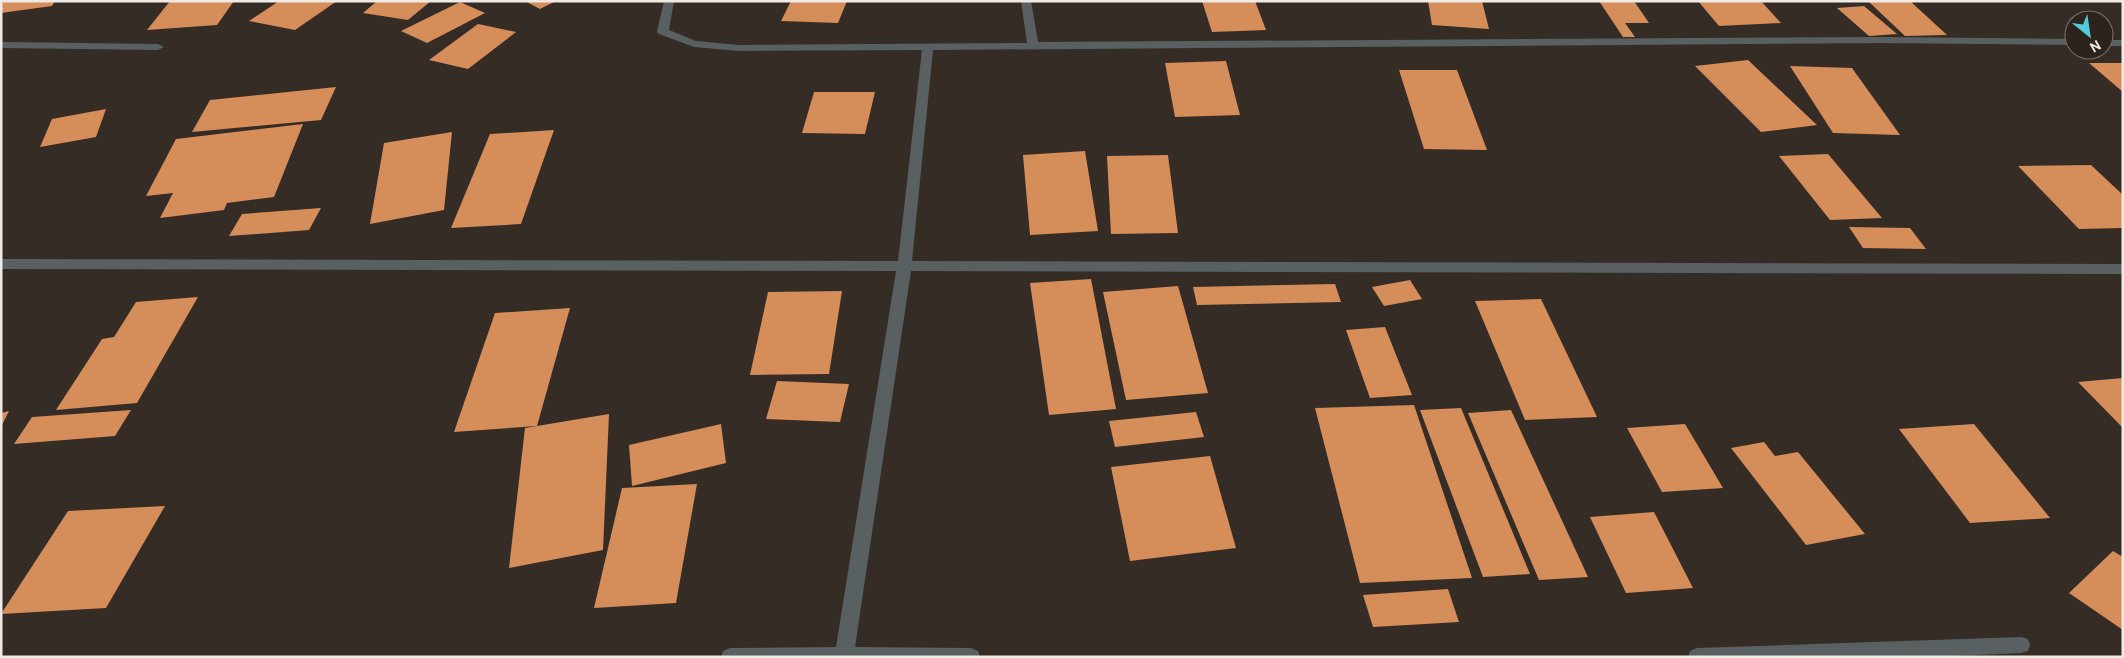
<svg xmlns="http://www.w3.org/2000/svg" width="2124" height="658" viewBox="0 0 2124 658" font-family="Overpass,sans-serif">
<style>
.building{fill:#d58d5a}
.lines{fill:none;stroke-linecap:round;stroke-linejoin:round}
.street{fill:#596061;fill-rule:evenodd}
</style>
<rect width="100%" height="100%" fill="#362c26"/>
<g class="building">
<path d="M1 1H55L52 6 1 13Z"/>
<path d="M170 1H234L217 25 147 30Z"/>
<path d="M279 1H337L295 30 249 21Z"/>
<path d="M377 1H431L408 20 363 13Z"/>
<path d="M525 1H556L540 9Z"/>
<path d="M791 1H847L838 23 781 21Z"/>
<path d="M1202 1H1255L1266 30 1212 32Z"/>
<path d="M1428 1H1482L1489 29 1432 25Z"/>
<path d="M1599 1H1634L1649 23H1625L1635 37H1623Z"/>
<path d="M1698 1H1761L1781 23 1719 26Z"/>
<path d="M1868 1H1910L1947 35 1905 36Z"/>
<path d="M460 2 485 13 427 43 401 31Z"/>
<path d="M1864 6 1897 34 1869 36 1837 8Z"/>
<path d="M478 24 516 32 468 69 429 60Z"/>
<path d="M1748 60 1817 125 1761 132 1695 66Z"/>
<path d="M1226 61 1240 115 1175 117 1165 63Z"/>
<path d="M2089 63H2123V92Z"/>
<path d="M1790 66 1852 68 1900 135 1833 133Z"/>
<path d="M1399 70H1457L1487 150 1424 149Z"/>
<path d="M336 87 321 120 192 132 210 100Z"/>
<path d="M814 92H875L865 134 802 133Z"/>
<path d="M106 109 96 137 40 147 52 119Z"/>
<path d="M303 124 274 197 227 203 224 210 160 218 173 193 146 196 176 139Z"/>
<path d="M554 130 521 224 451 228 490 134Z"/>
<path d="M452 132 444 210 370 224 384 143Z"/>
<path d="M1085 151 1098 231 1030 235 1023 155Z"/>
<path d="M1828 154 1882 218 1830 220 1779 156Z"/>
<path d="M1168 155 1178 233 1111 234 1107 156Z"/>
<path d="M2091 165 2123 195V228L2079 229 2018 166Z"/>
<path d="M321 208 309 230 229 236 242 214Z"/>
<path d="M1849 227 1910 228 1926 249 1863 248Z"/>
<path d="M1091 279 1116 409 1049 415 1030 283Z"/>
<path d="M1410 280 1422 299 1384 306 1372 287Z"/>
<path d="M1335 284 1341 302 1197 305 1193 287Z"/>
<path d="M1178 286 1208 393 1126 400 1103 292Z"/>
<path d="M842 291 829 374 750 375 768 292Z"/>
<path d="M198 297 137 403 56 410 102 339 114 337 136 302Z"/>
<path d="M1541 299 1597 417 1525 420 1475 301Z"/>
<path d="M570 308 537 426 454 432 495 313Z"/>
<path d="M1385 327 1412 395 1370 398 1346 330Z"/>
<path d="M2123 378V428L2078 382Z"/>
<path d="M777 381 849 384 840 422 766 419Z"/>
<path d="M1414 405 1472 578 1360 583 1315 408Z"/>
<path d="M1461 408 1530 574 1483 577 1420 410Z"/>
<path d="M131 410 115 436 14 444 32 417Z"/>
<path d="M1511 410 1588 577 1539 580 1468 413Z"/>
<path d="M9 411 1 427V413Z"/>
<path d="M1196 412 1204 437 1115 447 1109 421Z"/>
<path d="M609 414 603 550 509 568 525 428Z"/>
<path d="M721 424 726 463 632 486 629 445Z"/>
<path d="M1685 424 1723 488 1662 492 1627 428Z"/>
<path d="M1974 424 2050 518 1970 523 1899 429Z"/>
<path d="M1764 442 1775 456 1798 452 1865 534 1806 545 1731 448Z"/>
<path d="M1210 456 1236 548 1130 561 1111 467Z"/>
<path d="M697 484 676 603 594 608 622 488Z"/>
<path d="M165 506 106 608 1 614 68 511Z"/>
<path d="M1654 512 1693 588 1626 593 1590 517Z"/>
<path d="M2113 551 2123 557V630L2069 593Z"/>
<path d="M1448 589 1459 622 1373 627 1363 595Z"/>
</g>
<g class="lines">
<g class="street">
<path d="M664 1H674L669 30 696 41 739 45 1027 43 1021 1H1031L1038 42 1882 37 2074 39V45L1882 43 933 50 912 261 2123 264V274L911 271 855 647 971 648 978 651 980 657H721L723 651 730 648 836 647 896 271 1 269V259L898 261 922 50 739 51 694 47 659 34 657 32Z"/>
<rect x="2104" y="40" width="19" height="6"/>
<path d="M1 42 158 44 164 47 158 50 1 48Z"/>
<path d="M2021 637 2028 639 2030 645 2028 651 2021 653 1934 657H1688L1690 651 1697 648Z"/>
</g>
</g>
<rect width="2124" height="658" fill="none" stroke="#f0eae5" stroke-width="5"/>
<g transform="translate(2089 35) rotate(150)"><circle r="24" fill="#2c231c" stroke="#7a736c"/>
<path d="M0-4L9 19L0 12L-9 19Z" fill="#52cbd8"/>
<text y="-8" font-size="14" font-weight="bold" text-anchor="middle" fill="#f0eae5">N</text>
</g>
</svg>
